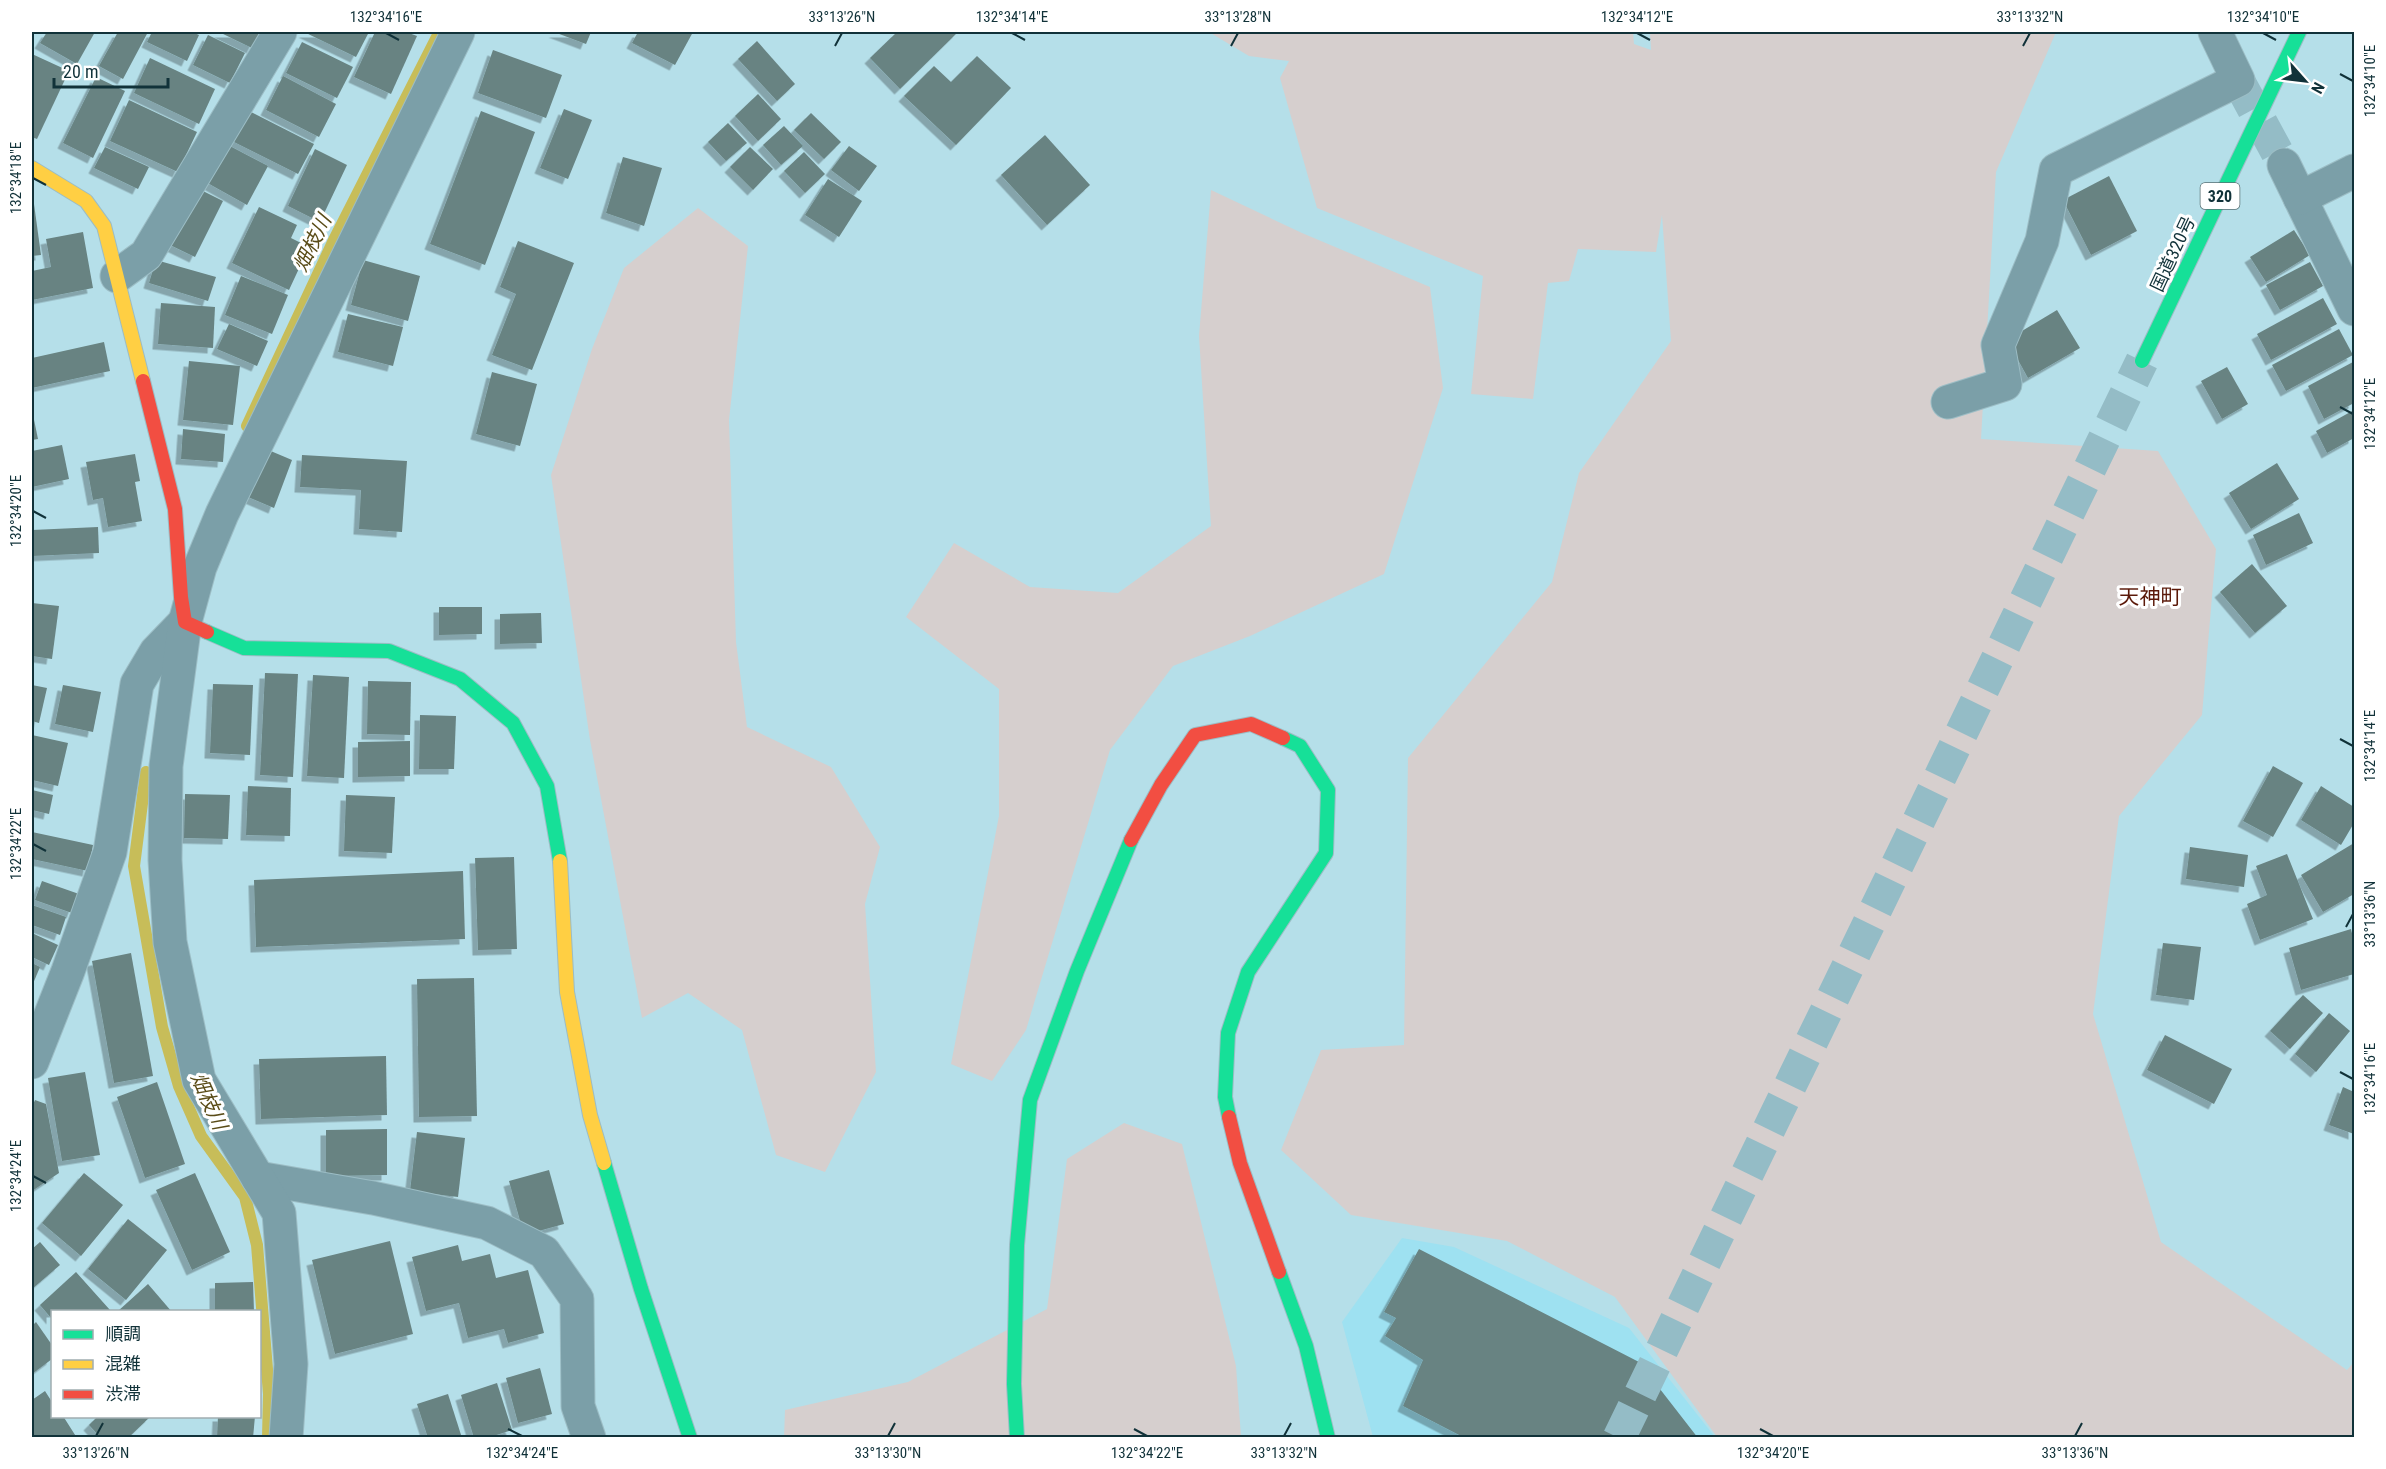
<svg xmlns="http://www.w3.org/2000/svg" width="2386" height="1469" viewBox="0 0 2386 1469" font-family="'Roboto Condensed','Noto Sans JP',sans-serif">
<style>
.built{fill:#9ee1f1}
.green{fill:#d6cfce}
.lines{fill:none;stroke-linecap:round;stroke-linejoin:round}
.stream{stroke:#c7bd59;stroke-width:12}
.building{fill:#688382;filter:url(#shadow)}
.street-tunnel{stroke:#94bcc6;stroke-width:33;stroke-dasharray:33 16;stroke-linecap:butt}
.highway-tunnel{stroke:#94bcc6;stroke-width:33;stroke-dasharray:33 16;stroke-linecap:butt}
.street-casing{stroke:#9cbdc5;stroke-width:35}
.fast-casing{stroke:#9cbdc5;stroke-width:16}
.slow-casing{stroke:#9cbdc5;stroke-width:16}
.jam-casing{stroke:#9cbdc5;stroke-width:16}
.street{stroke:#7b9fa8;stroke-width:33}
.fast{stroke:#16e098;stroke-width:14}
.slow{stroke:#ffcf43;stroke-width:14}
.jam{stroke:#f24e42;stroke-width:14}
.ticks{fill:none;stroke:#113239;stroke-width:2}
.labels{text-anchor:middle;stroke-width:6;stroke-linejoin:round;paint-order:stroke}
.shield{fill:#fff;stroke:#587074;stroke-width:1.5}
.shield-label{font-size:16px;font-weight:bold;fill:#113239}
.street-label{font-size:18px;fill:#113239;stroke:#fff}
.water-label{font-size:20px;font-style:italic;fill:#5a4c18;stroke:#fff}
.quarter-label{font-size:21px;fill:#5b1909;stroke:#fff}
.neatline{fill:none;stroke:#113239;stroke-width:2}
.ticks-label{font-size:15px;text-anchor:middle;fill:#113239}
</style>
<defs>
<filter id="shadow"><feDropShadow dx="-5.5" dy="5.5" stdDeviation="0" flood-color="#0004"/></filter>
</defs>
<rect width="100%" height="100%" fill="#b5dfe9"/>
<path class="built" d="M1402 1238 1454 1247 1629 1328 1715 1437H1373L1342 1322Z"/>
<g class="green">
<path d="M1209 32H1633L1634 44 1651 50 1650 32H2056L1996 172 1981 439 2158 451 2216 549 2202 715 2119 816 2093 1014 2161 1242 2347 1370 2354 1362V1437H1717L1615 1297 1507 1241 1351 1215 1281 1150 1321 1050 1404 1045 1408 758 1552 582 1579 473 1671 341 1662 215 1656 252 1578 249 1569 281 1548 283 1533 399 1471 394 1483 276 1317 208 1280 78 1289 61 1249 56Z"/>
<path d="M1211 190 1302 233 1430 287 1443 388 1384 574 1250 636 1173 666 1110 750 1026 1030 992 1081 951 1064 999 816V689L906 617 954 543 1030 587 1118 593 1211 526 1199 336Z"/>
<path d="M698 208 748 246 729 420 736 642 747 727 831 767 880 847 865 904 876 1072 825 1172 776 1155 742 1030 688 993 642 1018 590 740 551 475 592 349 624 268Z"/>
<path d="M1124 1123 1182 1144 1236 1366 1241 1437 784 1438 785 1410 908 1382 1047 1309 1067 1159Z"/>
</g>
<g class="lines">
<g class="stream">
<path d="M247 426 334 240 437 37"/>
<path d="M146 772 134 866 162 1027 179 1086 201 1136 245 1197 257 1245 269 1394 268 1438"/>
</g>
</g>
<g class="building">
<path d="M47 32H95L77 64 40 43Z"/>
<path d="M118 32H148L123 79 99 66Z"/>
<path d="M152 32H192L199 35 187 61 147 42Z"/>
<path d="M219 32H260L252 48Z"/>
<path d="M304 32H369L356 57Z"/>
<path d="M375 32H406L417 36 391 94 354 77Z"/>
<path d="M554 32H591L586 44Z"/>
<path d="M638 32H693L675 65 632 43Z"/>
<path d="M897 32H958L900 89 870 58Z"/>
<path d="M208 35 245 53 230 83 193 65Z"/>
<path d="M757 41 795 84 777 101 738 59Z"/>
<path d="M302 42 353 67 337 98 286 73Z"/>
<path d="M493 50 562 75 546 118 478 93Z"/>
<path d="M32 54 69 71 37 139 32 137Z"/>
<path d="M977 56 1011 88 956 145 904 96 934 66 951 82Z"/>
<path d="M150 58 215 89 199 124 134 93Z"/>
<path d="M283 76 336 104 319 137 266 110Z"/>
<path d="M96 77 125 91 93 158 63 143Z"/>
<path d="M758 94 781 119 758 141 735 116Z"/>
<path d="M129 100 197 132 178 172 110 141Z"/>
<path d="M564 109 592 120 568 179 540 168Z"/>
<path d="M249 111 314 144 298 174 234 142Z"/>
<path d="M481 111 535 132 485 265 430 244Z"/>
<path d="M811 113 841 142 824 159 794 130Z"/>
<path d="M728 123 747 143 726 161 708 142Z"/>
<path d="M784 126 803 146 781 165 763 145Z"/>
<path d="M1045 135 1090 185 1047 225 1001 175Z"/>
<path d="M224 143 268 166 247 205 204 181Z"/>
<path d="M849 146 877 166 859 191 831 170Z"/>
<path d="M105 147 149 167 138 189 94 168Z"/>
<path d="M750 147 773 169 753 190 730 167Z"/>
<path d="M315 149 347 165 320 222 288 206Z"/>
<path d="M804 152 825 174 805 193 784 171Z"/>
<path d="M623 157 662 168 644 226 606 213Z"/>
<path d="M2109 176 2137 231 2091 255 2063 200Z"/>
<path d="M828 179 862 201 839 237 805 215Z"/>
<path d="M195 187 223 201 195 257 166 243Z"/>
<path d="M34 204 41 255 32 256V205Z"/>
<path d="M259 207 297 225 291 238 309 247 289 290 232 263Z"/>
<path d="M2294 230 2310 255 2266 282 2250 257Z"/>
<path d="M83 232 93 288 32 300V271L51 267 46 239Z"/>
<path d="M518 241 574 263 532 370 492 355 516 294 500 287Z"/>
<path d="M156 260 216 277 208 301 149 283Z"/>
<path d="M363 260 420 276 408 321 351 305Z"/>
<path d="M2310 262 2323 286 2280 310 2266 285Z"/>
<path d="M241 276 288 295 272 334 225 315Z"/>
<path d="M2323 298 2337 324 2271 360 2257 334Z"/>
<path d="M161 303 215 307 213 348 158 344Z"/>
<path d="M2057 310 2080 348 2028 378 2007 340Z"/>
<path d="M348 314 403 327 393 366 338 352Z"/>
<path d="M229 324 268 341 257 366 217 349Z"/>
<path d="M2339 329 2353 355 2286 391 2272 365Z"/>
<path d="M104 342 110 371 32 388V358Z"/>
<path d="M189 361 240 366 233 425 183 420Z"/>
<path d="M2353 362 2354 403 2324 419 2308 386Z"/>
<path d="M2227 367 2248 404 2222 419 2201 381Z"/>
<path d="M492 372 537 384 520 446 476 434Z"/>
<path d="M32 410 38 439 32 440Z"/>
<path d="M2354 410V438L2327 453 2316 431Z"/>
<path d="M183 429 225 434 223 462 181 459Z"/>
<path d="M62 445 69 479 32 487V451Z"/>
<path d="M266 449 292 460 274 508 248 497Z"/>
<path d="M135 454 140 481 135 482 142 521 108 527 103 498 93 500 86 462Z"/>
<path d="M302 455 407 461 402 532 359 529 361 490 300 487Z"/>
<path d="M2277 463 2299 499 2251 529 2229 493Z"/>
<path d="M2299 513 2313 543 2266 565 2253 535Z"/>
<path d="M98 527 99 553 32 556V530Z"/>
<path d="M2252 564 2287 606 2255 633 2220 592Z"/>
<path d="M32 603 59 606 52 659 32 656Z"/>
<path d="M439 607H482V634L439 635Z"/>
<path d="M541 613 542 643 500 644V614Z"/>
<path d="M265 673 298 674 293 777 260 775Z"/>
<path d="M313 675 349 677 344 778 307 776Z"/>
<path d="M368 681 411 682 410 735 367 734Z"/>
<path d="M213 684 253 685 250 755 210 753Z"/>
<path d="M32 685 47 688 39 723 32 721Z"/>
<path d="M63 685 101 692 93 732 55 724Z"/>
<path d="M420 715 456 716 454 769H419Z"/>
<path d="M32 735 68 743 58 786 32 780Z"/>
<path d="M410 741V776L358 777V742Z"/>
<path d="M2273 766 2303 783 2273 837 2243 821Z"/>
<path d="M248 786 291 788 290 836 246 835Z"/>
<path d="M2321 786 2354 807V823L2341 845 2301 820Z"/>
<path d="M32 790 53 795 49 814 32 810Z"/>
<path d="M185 794 230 795 228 839 184 838Z"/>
<path d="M346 795 395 797 392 853 344 851Z"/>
<path d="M32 832 93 845 88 871 32 859Z"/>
<path d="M2354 843V894L2323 912 2301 875Z"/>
<path d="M2190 847 2248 855 2244 887 2186 879Z"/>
<path d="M2287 854 2313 919 2260 940 2247 904 2267 895 2256 866Z"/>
<path d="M514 857 517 949 478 950 475 858Z"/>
<path d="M463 871 465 939 256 947 254 880Z"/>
<path d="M42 881 79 894 72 913 35 900Z"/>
<path d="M32 905 66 917 60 935 32 925Z"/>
<path d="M2351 929 2354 942V974L2301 990 2289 948Z"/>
<path d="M32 933 58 945 49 965 32 957Z"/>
<path d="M2163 943 2201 947 2194 1000 2156 995Z"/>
<path d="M131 953 153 1076 114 1083 92 961Z"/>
<path d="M32 963 40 967 32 986Z"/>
<path d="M474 978 477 1116 419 1117 417 979Z"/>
<path d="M2303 995 2323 1013 2290 1049 2270 1031Z"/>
<path d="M2329 1013 2350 1031 2316 1072 2295 1054Z"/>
<path d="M2165 1035 2232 1069 2214 1104 2147 1070Z"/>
<path d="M386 1056 387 1115 261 1119 259 1059Z"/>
<path d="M85 1072 100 1155 62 1161 48 1078Z"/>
<path d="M157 1082 185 1164 145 1178 117 1097Z"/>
<path d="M2343 1087 2354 1092V1134L2329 1125Z"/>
<path d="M35 1100 46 1104 59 1173 32 1191V1107Z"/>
<path d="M387 1129V1175L326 1176V1130Z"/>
<path d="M417 1132 465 1138 458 1197 410 1191Z"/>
<path d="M549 1170 564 1224 524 1235 509 1181Z"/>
<path d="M84 1173 123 1205 81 1256 42 1223Z"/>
<path d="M195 1173 230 1252 192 1270 156 1190Z"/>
<path d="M128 1219 167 1250 126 1300 88 1269Z"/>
<path d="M390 1241 413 1334 335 1354 312 1260Z"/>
<path d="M40 1242 60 1265 32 1289V1249Z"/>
<path d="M458 1245 462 1261 490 1254 496 1278 528 1270 544 1333 508 1343 504 1329 468 1338 459 1303 426 1311 412 1257Z"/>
<path d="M1419 1249 1639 1362 1698 1438H1465L1403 1406 1423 1360 1385 1336 1396 1318 1384 1312Z"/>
<path d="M76 1272 110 1310 52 1312V1319L40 1305Z"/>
<path d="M253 1282 254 1312H215V1283Z"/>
<path d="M148 1284 172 1312H117Z"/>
<path d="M36 1322 52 1345V1359L32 1374V1326Z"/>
<path d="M540 1368 552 1414 518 1423 506 1378Z"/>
<path d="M497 1383 512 1430 487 1438H474L461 1395Z"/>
<path d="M45 1391 52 1402V1416H63L77 1438H32V1400Z"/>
<path d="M448 1394 462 1438H428L417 1404Z"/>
<path d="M98 1416H151L128 1438H101L89 1425Z"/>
<path d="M218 1416H255L253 1438H217Z"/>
</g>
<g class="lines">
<path class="street-tunnel" d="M2238 80 2284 165"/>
<path class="highway-tunnel" d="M1619 1438 2142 361"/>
<defs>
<g id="street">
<path d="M2284 165 2354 309"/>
<path d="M2300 198 2354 171"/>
<path d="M117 276 146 255 280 32"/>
<path d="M1948 402 2005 384 1998 345 2042 241 2056 170 2238 80 2215 32"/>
<path d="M32 1062 68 971 110 852 137 684 156 652 185 622"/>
<path d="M258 1178 373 1198 487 1223 544 1252 577 1299 578 1406 589 1438"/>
<path d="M286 1438 291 1364 279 1213 199 1080 170 942 165 860 166 766 185 622 200 567 222 514 458 32"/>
</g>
<g id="fast">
<path d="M2142 361 2299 32"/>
<path d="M207 632 244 648 389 651 460 679 513 723 547 786 560 861"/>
<path d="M1229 1117 1225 1097 1228 1033 1248 972 1326 853 1328 790 1300 746 1283 738"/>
<path d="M604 1163 641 1289 690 1438"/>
<path d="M1279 1272 1306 1346 1328 1438"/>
<path d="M1017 1438 1014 1384 1017 1245 1030 1100 1077 971 1131 840"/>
</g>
<g id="slow">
<path d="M32 168 86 201 104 226 143 381"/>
<path d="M560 861 567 992 590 1115 604 1163"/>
</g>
<g id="jam">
<path d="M143 381 175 509 181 597 185 622 207 632"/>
<path d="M1131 840 1161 785 1195 735 1251 724 1283 738"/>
<path d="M1229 1117 1240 1163 1279 1272"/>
</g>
</defs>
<use href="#street" class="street-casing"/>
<use href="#fast" class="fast-casing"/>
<use href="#slow" class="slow-casing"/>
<use href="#jam" class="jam-casing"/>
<use href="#street" class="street"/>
<use href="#fast" class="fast"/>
<use href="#slow" class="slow"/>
<use href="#jam" class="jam"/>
</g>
<path class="ticks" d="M386 33 399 40M1012 33 1025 40M1637 33 1650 40M2263 33 2276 40M835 46 842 33M1231 46 1238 33M2023 46 2030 33M2340 74 2353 81M33 178 46 185M2340 407 2353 414M33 511 46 518M2340 739 2353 746M33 844 46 851M2346 927 2353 914M2340 1072 2353 1079M33 1176 46 1183M508 1429 522 1436M1134 1429 1147 1436M1760 1429 1773 1436M96 1436 103 1423M888 1436 895 1423M1284 1436 1291 1423M2075 1436 2082 1423"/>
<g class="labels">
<rect class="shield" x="2200.5" y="183" width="39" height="26" rx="4.5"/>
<g class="shield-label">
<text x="2220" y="202">320</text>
</g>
<g class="street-label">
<text transform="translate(2173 254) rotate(-65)" y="6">国道320号</text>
</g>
<g class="water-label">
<text transform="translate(312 243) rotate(-64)" y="7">畑枝川</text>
<text transform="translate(209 1101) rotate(66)" y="7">畑枝川</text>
</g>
<g class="quarter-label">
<text x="2150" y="604">天神町</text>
</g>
</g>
<rect width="2386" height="1469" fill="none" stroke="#ffffff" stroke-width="66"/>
<rect x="51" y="1310" width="210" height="108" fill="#ffffff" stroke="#a0adb0" stroke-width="1.5"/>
<rect x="63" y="1330" width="30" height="9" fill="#16e098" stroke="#a0adb0" stroke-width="1.5"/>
<text x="105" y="1340" font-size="18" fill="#113239">順調</text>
<rect x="63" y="1360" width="30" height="9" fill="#ffcf43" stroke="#a0adb0" stroke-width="1.5"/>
<text x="105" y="1370" font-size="18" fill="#113239">混雑</text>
<rect x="63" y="1390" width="30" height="9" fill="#f24e42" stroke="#a0adb0" stroke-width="1.5"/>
<text x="105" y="1400" font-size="18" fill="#113239">渋滞</text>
<g transform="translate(2305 81) rotate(118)" stroke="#ffffff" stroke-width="4.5" paint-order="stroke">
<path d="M0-4.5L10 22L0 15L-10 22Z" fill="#113239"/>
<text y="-9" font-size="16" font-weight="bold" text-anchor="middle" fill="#113239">N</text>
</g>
<path d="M54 78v9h114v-9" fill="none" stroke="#113239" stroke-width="3"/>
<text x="63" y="78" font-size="18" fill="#113239" stroke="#ffffff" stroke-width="4.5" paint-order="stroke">20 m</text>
<rect x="33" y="33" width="2320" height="1403" class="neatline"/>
<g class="ticks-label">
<text x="386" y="22">132°34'16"E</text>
<text x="842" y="22">33°13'26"N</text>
<text x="1012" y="22">132°34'14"E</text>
<text x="1238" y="22">33°13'28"N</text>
<text x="1637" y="22">132°34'12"E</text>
<text x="2030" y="22">33°13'32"N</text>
<text x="2263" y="22">132°34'10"E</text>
<text transform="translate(2370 81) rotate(-90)" y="5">132°34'10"E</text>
<text transform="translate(16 178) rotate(-90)" y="5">132°34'18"E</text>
<text transform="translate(2370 414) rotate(-90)" y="5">132°34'12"E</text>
<text transform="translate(16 511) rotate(-90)" y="5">132°34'20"E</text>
<text transform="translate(2370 746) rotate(-90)" y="5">132°34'14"E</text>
<text transform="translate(16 844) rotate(-90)" y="5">132°34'22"E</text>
<text transform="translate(2370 914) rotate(-90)" y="5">33°13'36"N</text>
<text transform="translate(2370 1079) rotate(-90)" y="5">132°34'16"E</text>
<text transform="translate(16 1176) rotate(-90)" y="5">132°34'24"E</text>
<text x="96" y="1458">33°13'26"N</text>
<text x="522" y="1458">132°34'24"E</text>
<text x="888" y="1458">33°13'30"N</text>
<text x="1147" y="1458">132°34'22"E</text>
<text x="1284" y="1458">33°13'32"N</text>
<text x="1773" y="1458">132°34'20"E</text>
<text x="2075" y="1458">33°13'36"N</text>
</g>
</svg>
